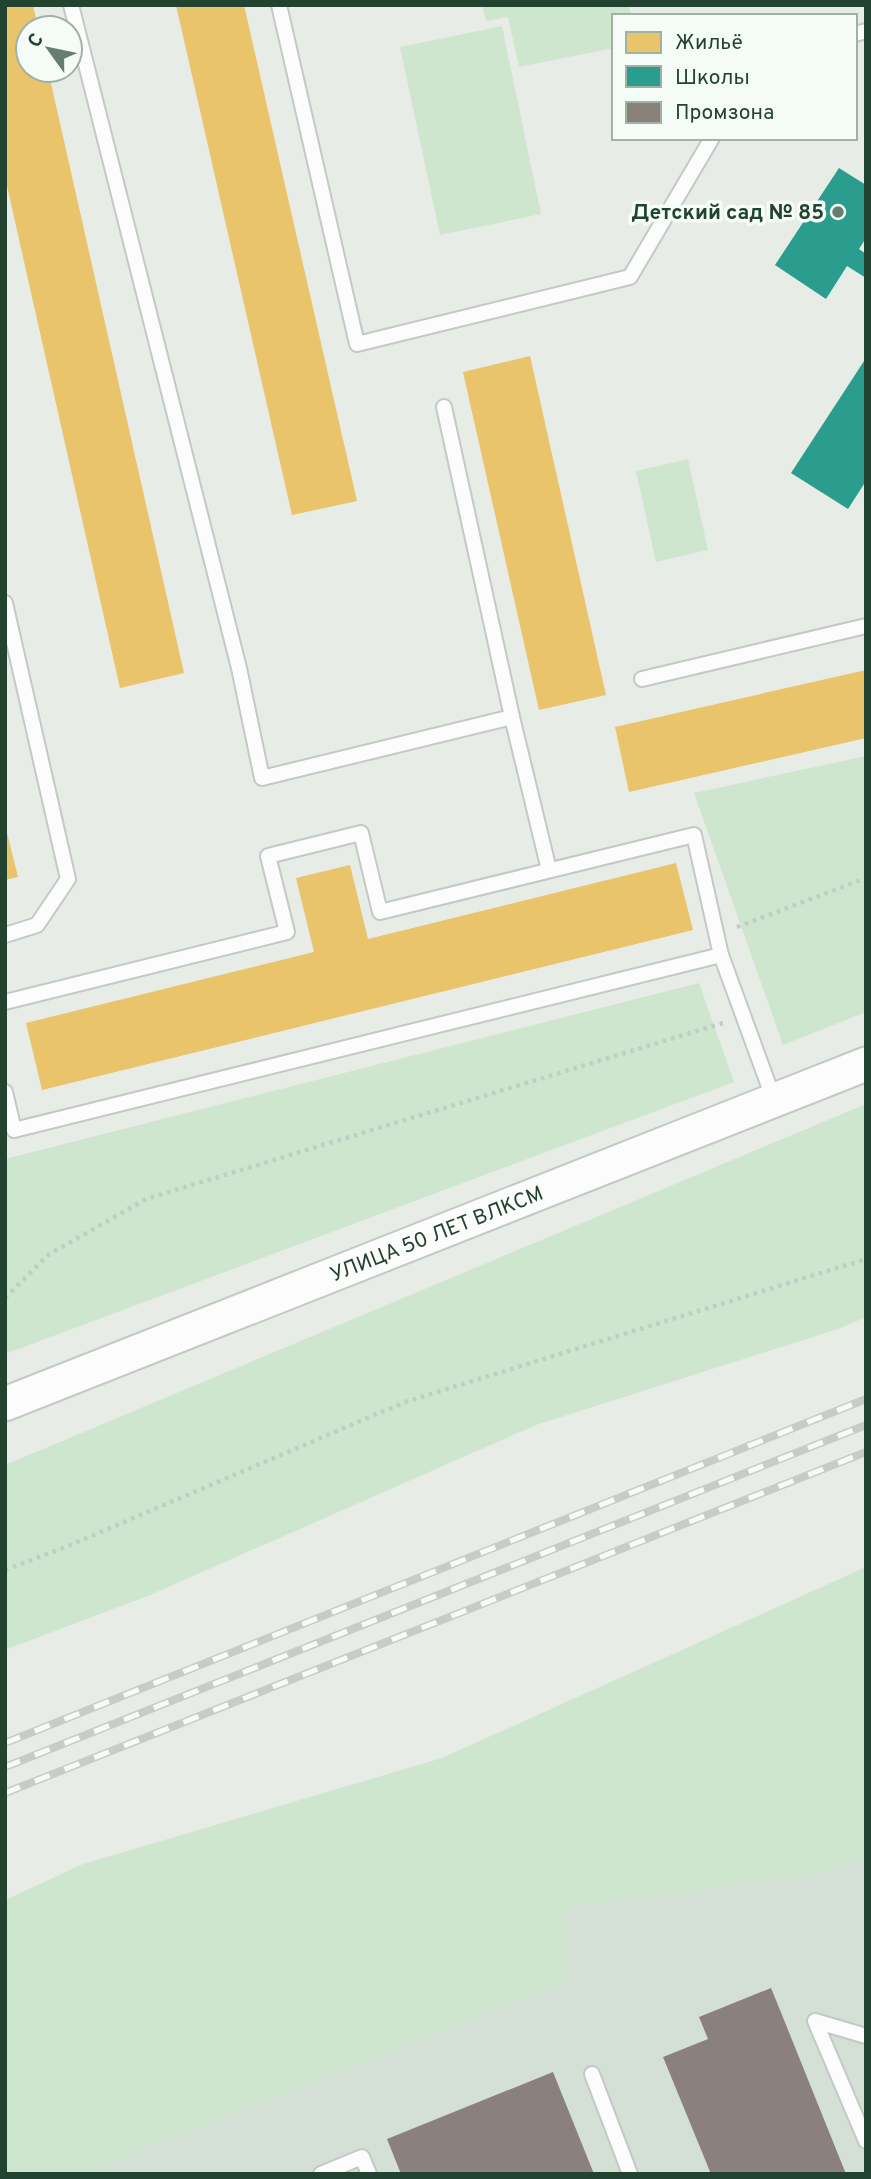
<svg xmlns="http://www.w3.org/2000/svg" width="871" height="2179" viewBox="0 0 871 2179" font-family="Overpass,sans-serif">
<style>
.built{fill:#d4dfd6}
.green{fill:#cfe6ce}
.homes{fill:#e9c46a}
.schools{fill:#2a9d8f}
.industry{fill:#8a817c}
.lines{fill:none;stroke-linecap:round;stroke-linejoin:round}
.service-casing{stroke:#c4c9c5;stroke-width:18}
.tertiary-casing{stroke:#c4c9c5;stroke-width:37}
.path{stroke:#c1ccc5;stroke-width:4.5;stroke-dasharray:3.5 5;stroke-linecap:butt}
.service{stroke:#fbfcfb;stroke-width:14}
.tertiary{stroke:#fbfcfb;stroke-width:33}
.rail-casing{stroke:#c8ccc9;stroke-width:8}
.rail{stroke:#f5fbf6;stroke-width:5;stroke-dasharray:16;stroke-linecap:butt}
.poi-dot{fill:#667e6f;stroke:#f5fbf6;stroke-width:2.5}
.labels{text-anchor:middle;stroke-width:7;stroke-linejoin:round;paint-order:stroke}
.poi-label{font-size:21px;font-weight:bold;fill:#21432f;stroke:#f5fbf6;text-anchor:end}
.street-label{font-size:21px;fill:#21432f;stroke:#f5fbf6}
</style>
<rect width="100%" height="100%" fill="#e7ece7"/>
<path class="built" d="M866 1747V2174H5Z"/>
<g class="green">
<path d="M482 5H629L631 16H614V48L519 67 508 17 486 21Z"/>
<path d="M502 26 541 214 440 235 400 47Z"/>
<path d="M688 459 708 550 656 562 636 471Z"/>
<path d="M866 756V1012L783 1045 694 793Z"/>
<path d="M699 983 734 1082 5 1354V1159Z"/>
<path d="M866 1104V1317L838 1329 536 1425 150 1595 5 1650V1465Z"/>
<path d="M866 1567V1855L818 1873 564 1908 565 1981 79 2174H5V1900L83 1864 442 1758Z"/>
</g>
<g class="homes">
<path d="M5 5H33L38 28H28V70H48L184 673 120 688 5 177Z"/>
<path d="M176 5H244L357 501 292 515Z"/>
<path d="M530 356 606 695 539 710 463 372Z"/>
<path d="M866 670V738L629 792 615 727Z"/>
<path d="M5 825 18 877 5 880Z"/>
<path d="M676 863 693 930 42 1090 26 1023 314 952 296 878 350 865 368 939Z"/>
</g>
<g class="schools">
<path d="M839 168 866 185V238L859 249 866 254V278L847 266 826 299 775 265Z"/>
<path d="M866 358V481L848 509 791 473Z"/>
</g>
<g class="industry">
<path d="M771 1988 780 2010 846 2174H711L663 2057 708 2039 699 2017Z"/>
<path d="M553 2072 594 2174H401L387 2139Z"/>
</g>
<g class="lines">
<defs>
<g id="service">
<path d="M71 5 239 668 262 778 512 717"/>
<path d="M279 5 357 344 630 277 712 138"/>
<path d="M855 34 866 31"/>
<path d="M444 407 512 717 549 870"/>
<path d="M5 603 68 879 37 925 5 935"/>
<path d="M642 679 866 626"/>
<path d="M5 1002 287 932 268 856 361 833 380 912 694 835 721 955"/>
<path d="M5 1092 14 1130 721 955 774 1100"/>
<path d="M866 2036 815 2021 866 2141"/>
<path d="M592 2074 630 2174"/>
<path d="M321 2174 362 2157 369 2174"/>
</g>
<g id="tertiary">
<path id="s1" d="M5 1404 866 1064"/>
</g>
</defs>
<use href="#service" class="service-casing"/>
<use href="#tertiary" class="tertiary-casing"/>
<g class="path">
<path d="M737 927 866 878"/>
<path d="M5 1298 48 1255 146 1199 723 1023"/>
<path d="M5 1570 68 1546 405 1402 866 1259"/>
</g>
<use href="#service" class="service"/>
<use href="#tertiary" class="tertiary"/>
<defs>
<g id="rail">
<path d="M5 1743 866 1399"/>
<path d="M5 1767 866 1425"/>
<path d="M5 1793 866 1452"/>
</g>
</defs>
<use href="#rail" class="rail-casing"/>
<use href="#rail" class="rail"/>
</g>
<circle class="poi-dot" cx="838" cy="212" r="7"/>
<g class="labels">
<g class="poi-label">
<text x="824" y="219">Детский сад № 85</text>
</g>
<g class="street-label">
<text dy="7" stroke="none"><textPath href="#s1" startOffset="464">УЛИЦА 50 ЛЕТ ВЛКСМ</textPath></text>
</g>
</g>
<rect width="871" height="2179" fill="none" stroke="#21432f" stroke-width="14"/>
<rect x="612" y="14" width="245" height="126" fill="#f5fbf6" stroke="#a0b1a6" stroke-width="2"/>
<rect x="626" y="32" width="35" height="21" fill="#e9c46a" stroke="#a0b1a6" stroke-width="2"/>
<text x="675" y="49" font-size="21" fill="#21432f">Жильё</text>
<rect x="626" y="66" width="35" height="21" fill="#2a9d8f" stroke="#a0b1a6" stroke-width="2"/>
<text x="675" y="84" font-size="21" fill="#21432f">Школы</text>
<rect x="626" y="102" width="35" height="21" fill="#8a817c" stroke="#a0b1a6" stroke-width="2"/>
<text x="675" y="119" font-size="21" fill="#21432f">Промзона</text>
<g transform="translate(49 49) rotate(303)"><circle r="33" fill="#f5fbf6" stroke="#a0b1a6" stroke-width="2"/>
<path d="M0-5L12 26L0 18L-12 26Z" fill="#667e6f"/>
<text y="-10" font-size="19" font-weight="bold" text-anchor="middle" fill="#21432f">С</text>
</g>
</svg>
